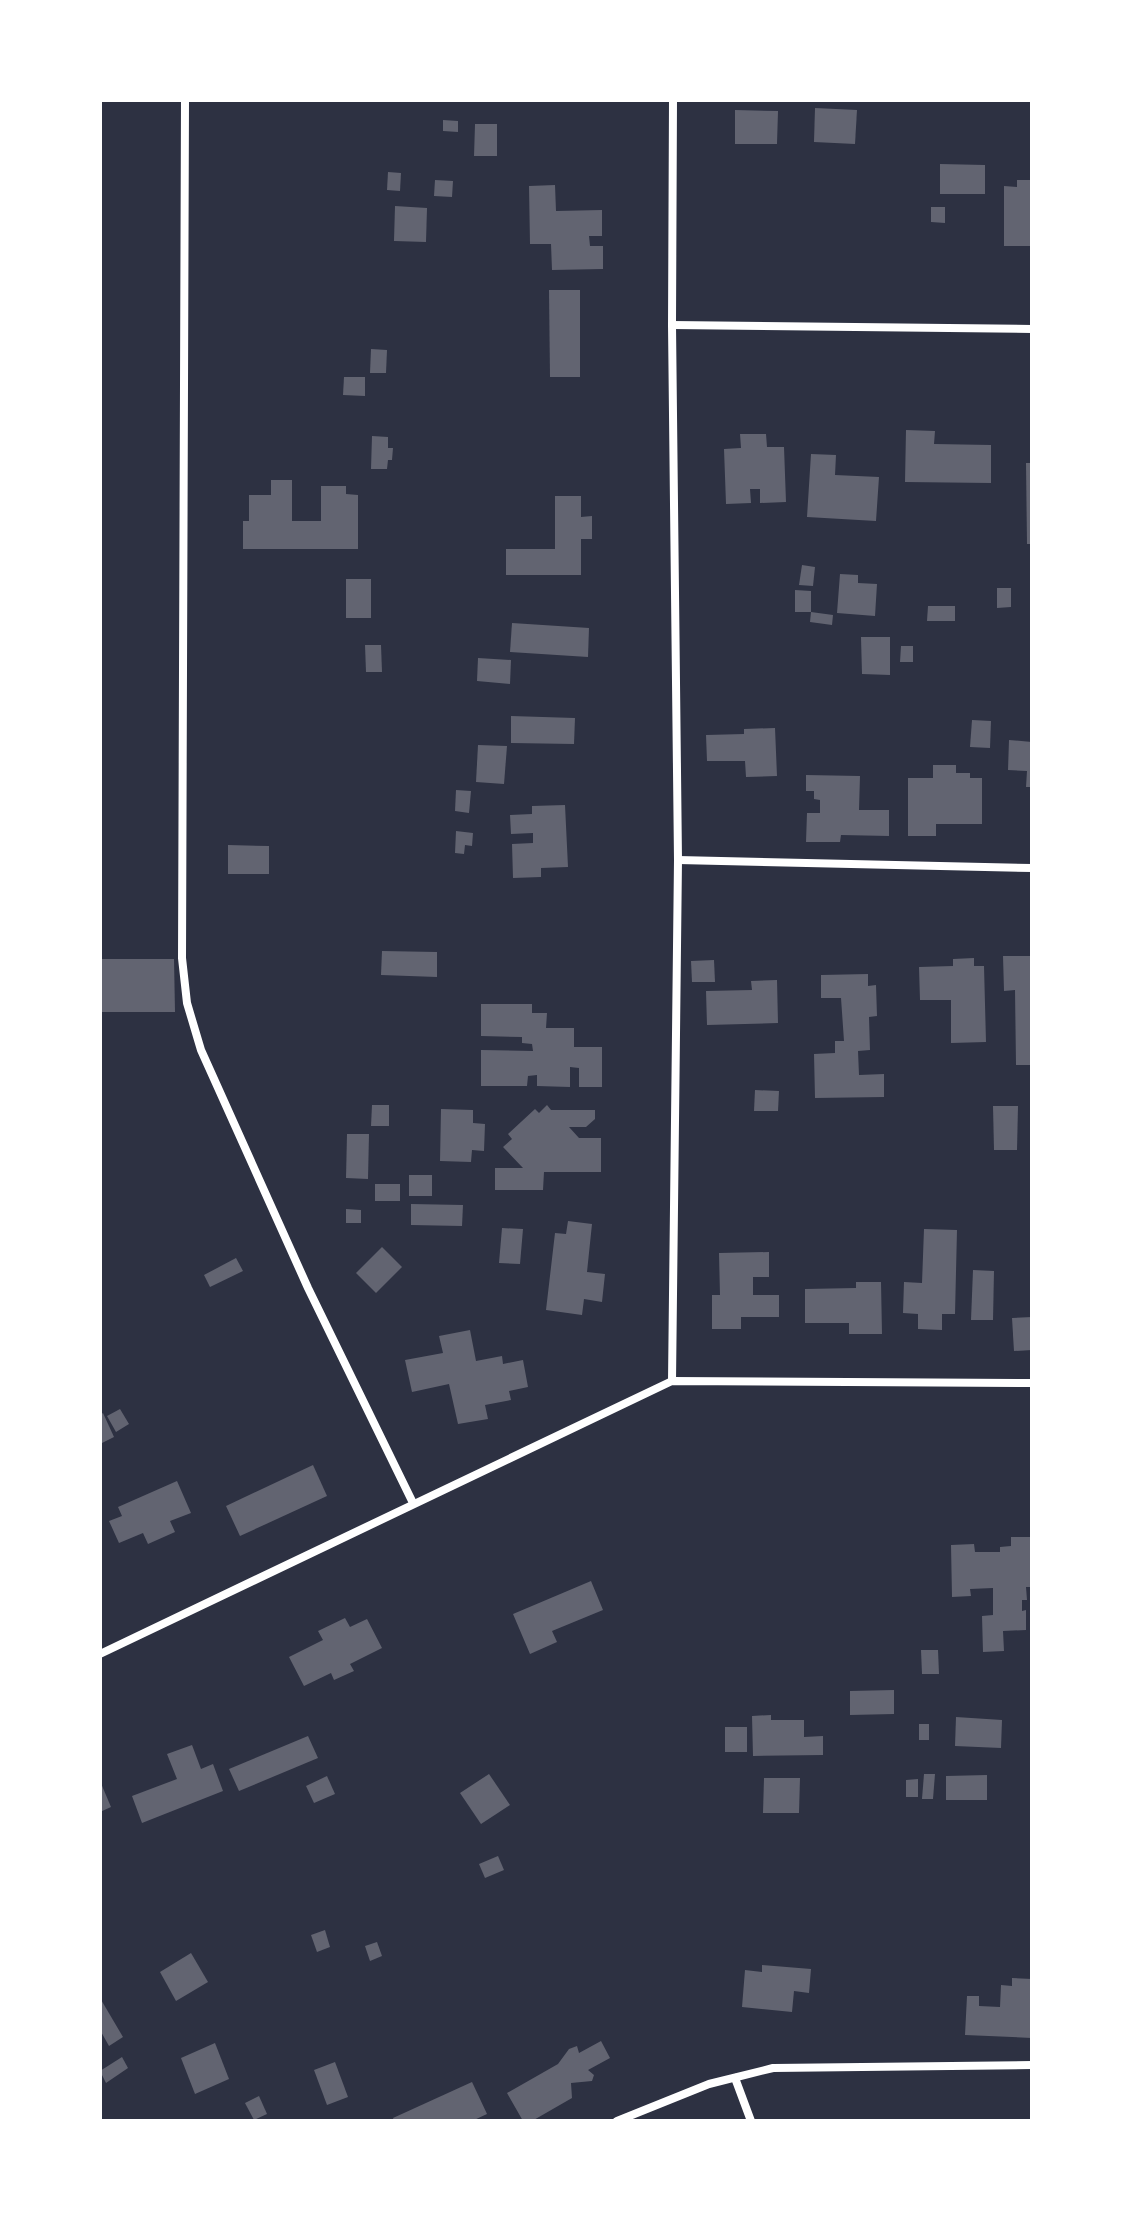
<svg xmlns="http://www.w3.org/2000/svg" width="1132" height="2221" viewBox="0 0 1132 2221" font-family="'Archivo Narrow',sans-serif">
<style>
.building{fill:#626471}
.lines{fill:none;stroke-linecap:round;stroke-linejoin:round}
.minor{stroke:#fff;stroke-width:8}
</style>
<rect width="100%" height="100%" fill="#2d3142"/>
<g class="building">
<path d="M815 108 857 110 855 144 814 142Z"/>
<path d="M735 110 778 111 777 144H735Z"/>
<path d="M443 120 458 121V132L443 131Z"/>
<path d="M475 124H497V156H474Z"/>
<path d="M940 164 985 165V194H940Z"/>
<path d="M388 172 401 173 400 191 387 190Z"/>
<path d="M435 180 453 181 452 197 434 196Z"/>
<path d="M1017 180H1032V246H1004V186L1017 187Z"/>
<path d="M555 185 556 211 602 210V236H589L590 246H603V269L552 270 551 244H530L529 186Z"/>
<path d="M395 206 427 208 426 242 394 241Z"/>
<path d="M931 207H945V223L931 222Z"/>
<path d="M549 290H580V377H550Z"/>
<path d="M371 349 387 350 386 373H370Z"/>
<path d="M344 377H365V396L343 395Z"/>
<path d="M906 430 935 431 934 444 991 445V483L905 482Z"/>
<path d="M740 434H766L767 447H784L786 502 760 503V489H750L751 503 726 504 724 449 741 448Z"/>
<path d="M372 436 388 437V448H393L392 460H388L387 469H371Z"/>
<path d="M811 454 836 455 835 475 879 477 876 521 807 517Z"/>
<path d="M1026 463H1032V544H1027Z"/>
<path d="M271 480H292V521H321V486H346V494L358 495V549H243V521H249V495H271Z"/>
<path d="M555 496H581V517L592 516V539H581V575H506V549H555Z"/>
<path d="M802 565 815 567 813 586 799 585Z"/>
<path d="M840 574 858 575V583L877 584 875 616 837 613Z"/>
<rect x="346" y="579" width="25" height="39"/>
<path d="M997 588H1011V607L997 608Z"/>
<path d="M795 590 811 591V612H795Z"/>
<path d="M928 606H955V621H927Z"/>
<path d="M811 612 833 615 832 625 810 622Z"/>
<path d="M512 623 589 628 588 657 510 652Z"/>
<path d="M861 637H890V675L862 674Z"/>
<path d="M365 645H381L382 672H366Z"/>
<path d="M901 646H913V662H900Z"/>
<path d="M478 658 511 660 510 684 477 681Z"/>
<path d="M511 716 575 718 574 744 511 743Z"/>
<path d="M972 720 991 721 990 748 970 747Z"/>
<path d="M775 728 777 776 746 777 745 761H707L706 735 744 734V729Z"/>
<path d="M1009 740 1032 742V787H1026L1027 771 1008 770Z"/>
<path d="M478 745 507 746 504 784 476 782Z"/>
<path d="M933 765H956V773H970V778H982V824H936V836H908V778H933Z"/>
<path d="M806 775 860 776 859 810H889V836L841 835 840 842H806L807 813H820V800L814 799V791H806Z"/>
<path d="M456 790 471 791 469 813 455 811Z"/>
<path d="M565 805 568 867 541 868V877L513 878 512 844 533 843V833L511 834 510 815 532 814V806Z"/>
<path d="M456 831 473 833 472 846 465 845 464 854 455 853Z"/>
<path d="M228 845 269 846V874H228Z"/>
<path d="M382 951 437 952V977L381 975Z"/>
<path d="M1003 956H1032V1065H1016L1015 990 1004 991Z"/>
<path d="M974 958V966H984L986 1042 951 1043V1000H920L919 967 953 966V959Z"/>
<path d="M100 959H174L175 1012H100Z"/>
<path d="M714 960 715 982H692L691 961Z"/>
<path d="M868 974V986L876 985 877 1016 869 1017 870 1050 858 1051 859 1075 884 1074V1097L815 1098 814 1054 835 1053V1041H844L841 998H821V975Z"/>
<path d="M777 980 778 1023 707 1025 706 991 752 990 751 981Z"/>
<path d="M481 1004H532V1013H547L546 1028H574V1047H602V1087H579V1068L570 1067V1087L537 1086V1075L528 1076 527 1086H481V1050L533 1051 532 1044 522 1043V1037L481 1036Z"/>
<path d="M755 1090 779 1091 778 1111H754Z"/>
<path d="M372 1105H389V1126H371Z"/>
<path d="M547 1105 551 1110H595V1119L586 1127H569L579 1138H601V1172H544L543 1190H495V1168H523L503 1147 512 1139 508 1134 535 1109 539 1113Z"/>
<path d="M993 1106H1018L1017 1150H994Z"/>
<path d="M441 1109 473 1110V1123L485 1124 484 1151 472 1150 471 1162 440 1161Z"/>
<path d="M347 1134H369L368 1179 346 1178Z"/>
<rect x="409" y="1175" width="23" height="21"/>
<rect x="375" y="1184" width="25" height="17"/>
<path d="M411 1204 463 1205 462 1226 411 1225Z"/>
<path d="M346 1209 361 1210V1223H346Z"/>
<path d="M568 1221 592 1224 587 1272 605 1274 602 1302 584 1299 582 1315 546 1310 555 1233 566 1234Z"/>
<path d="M502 1228 523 1229 520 1264 499 1263Z"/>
<path d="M924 1229 957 1230 955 1314H942V1330L918 1329V1314L903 1313 904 1282 922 1283Z"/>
<path d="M382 1247 402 1267 376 1293 356 1273Z"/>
<path d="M769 1252V1277H753V1295H779V1317H741V1329H712V1295H720L719 1253Z"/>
<path d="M236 1258 243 1271 210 1287 204 1275Z"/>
<path d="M973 1270 994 1271 993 1320H971Z"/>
<path d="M856 1282H881L882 1334H849V1323H805V1289L856 1288Z"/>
<path d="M1032 1317V1350L1014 1351 1012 1318Z"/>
<path d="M470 1330 476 1361 502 1356 503 1364 523 1360 528 1387 509 1391 511 1400 485 1405 488 1419 458 1424 449 1384 412 1392 405 1360 443 1353 439 1336Z"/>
<path d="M120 1409 129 1424 116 1432 107 1416Z"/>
<path d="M103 1413 114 1437 100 1444V1415Z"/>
<path d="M313 1465 327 1496 240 1536 226 1506Z"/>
<path d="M177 1481 191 1513 170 1521 175 1532 148 1544 143 1533 119 1543 109 1521 122 1516 118 1507Z"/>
<path d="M1011 1537H1032V1587H1026L1027 1600H1022V1611L1026 1610V1630L1003 1631 1004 1651 983 1652 982 1616 993 1615V1588L970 1589 971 1596 952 1597 951 1545 974 1544 975 1552H1000V1547L1011 1546Z"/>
<path d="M591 1581 603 1610 552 1631 557 1642 530 1654 513 1614Z"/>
<path d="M345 1618 350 1627 367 1619 382 1648 350 1664 354 1671 334 1680 331 1673 304 1686 289 1657 323 1640 318 1631Z"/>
<path d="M921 1650H938L939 1674H922Z"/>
<path d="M894 1690V1714L850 1715V1691Z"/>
<path d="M771 1715V1720H804V1737L823 1736V1755L753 1756 752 1716Z"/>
<path d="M956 1717 1002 1720 1001 1748 955 1746Z"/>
<rect x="919" y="1724" width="10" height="16"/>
<rect x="725" y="1727" width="22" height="25"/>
<path d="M308 1736 318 1758 239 1791 229 1769Z"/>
<path d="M192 1745 201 1769 213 1764 223 1791 142 1823 132 1796 177 1779 167 1754Z"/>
<path d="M489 1774 510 1805 481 1824 460 1793Z"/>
<path d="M924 1774H935L933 1799H922Z"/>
<path d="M987 1775V1800H946V1776Z"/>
<path d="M327 1776 335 1794 314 1803 306 1786Z"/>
<path d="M764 1778H800L799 1813H763Z"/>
<path d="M918 1779V1797H906V1780Z"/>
<path d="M100 1781 111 1807 100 1812Z"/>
<path d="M498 1856 504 1870 485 1878 479 1864Z"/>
<path d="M325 1930 330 1947 317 1952 311 1935Z"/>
<path d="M377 1942 382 1956 370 1961 365 1946Z"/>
<path d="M191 1953 208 1982 176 2001 160 1972Z"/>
<path d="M762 1965 811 1969 809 1993 794 1991 792 2012 742 2007 745 1970 762 1972Z"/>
<path d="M1012 1978 1032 1979V2038L965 2035 967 1996H979V2006L1000 2007 1001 1985 1012 1986Z"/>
<path d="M100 1998 123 2037 109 2046 100 2030Z"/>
<path d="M601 2041 610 2058 588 2070 594 2075 592 2081 571 2083 572 2098 532 2121H523L507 2093 558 2064 569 2049 577 2046 579 2053Z"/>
<path d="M215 2043 229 2079 195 2094 181 2058Z"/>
<path d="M122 2057 128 2068 106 2083 100 2071Z"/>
<path d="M335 2062 348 2097 327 2105 314 2070Z"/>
<path d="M472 2082 487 2114 472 2121H394L393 2118Z"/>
<path d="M259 2096 267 2114 254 2120 245 2103Z"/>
</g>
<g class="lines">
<g class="minor">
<path d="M185 100 182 958 187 1003 201 1050 308 1288 413 1503"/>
<path d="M672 325 1032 329"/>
<path d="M678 860 1032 868"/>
<path d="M672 1381 678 860 672 325 673 100"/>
<path d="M100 1654 672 1381 1032 1383"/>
<path d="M735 2078 751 2121"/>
<path d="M617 2121 709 2084 773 2068 1032 2065"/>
</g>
</g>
<rect width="1132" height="2221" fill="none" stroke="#ffffff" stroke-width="204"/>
</svg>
